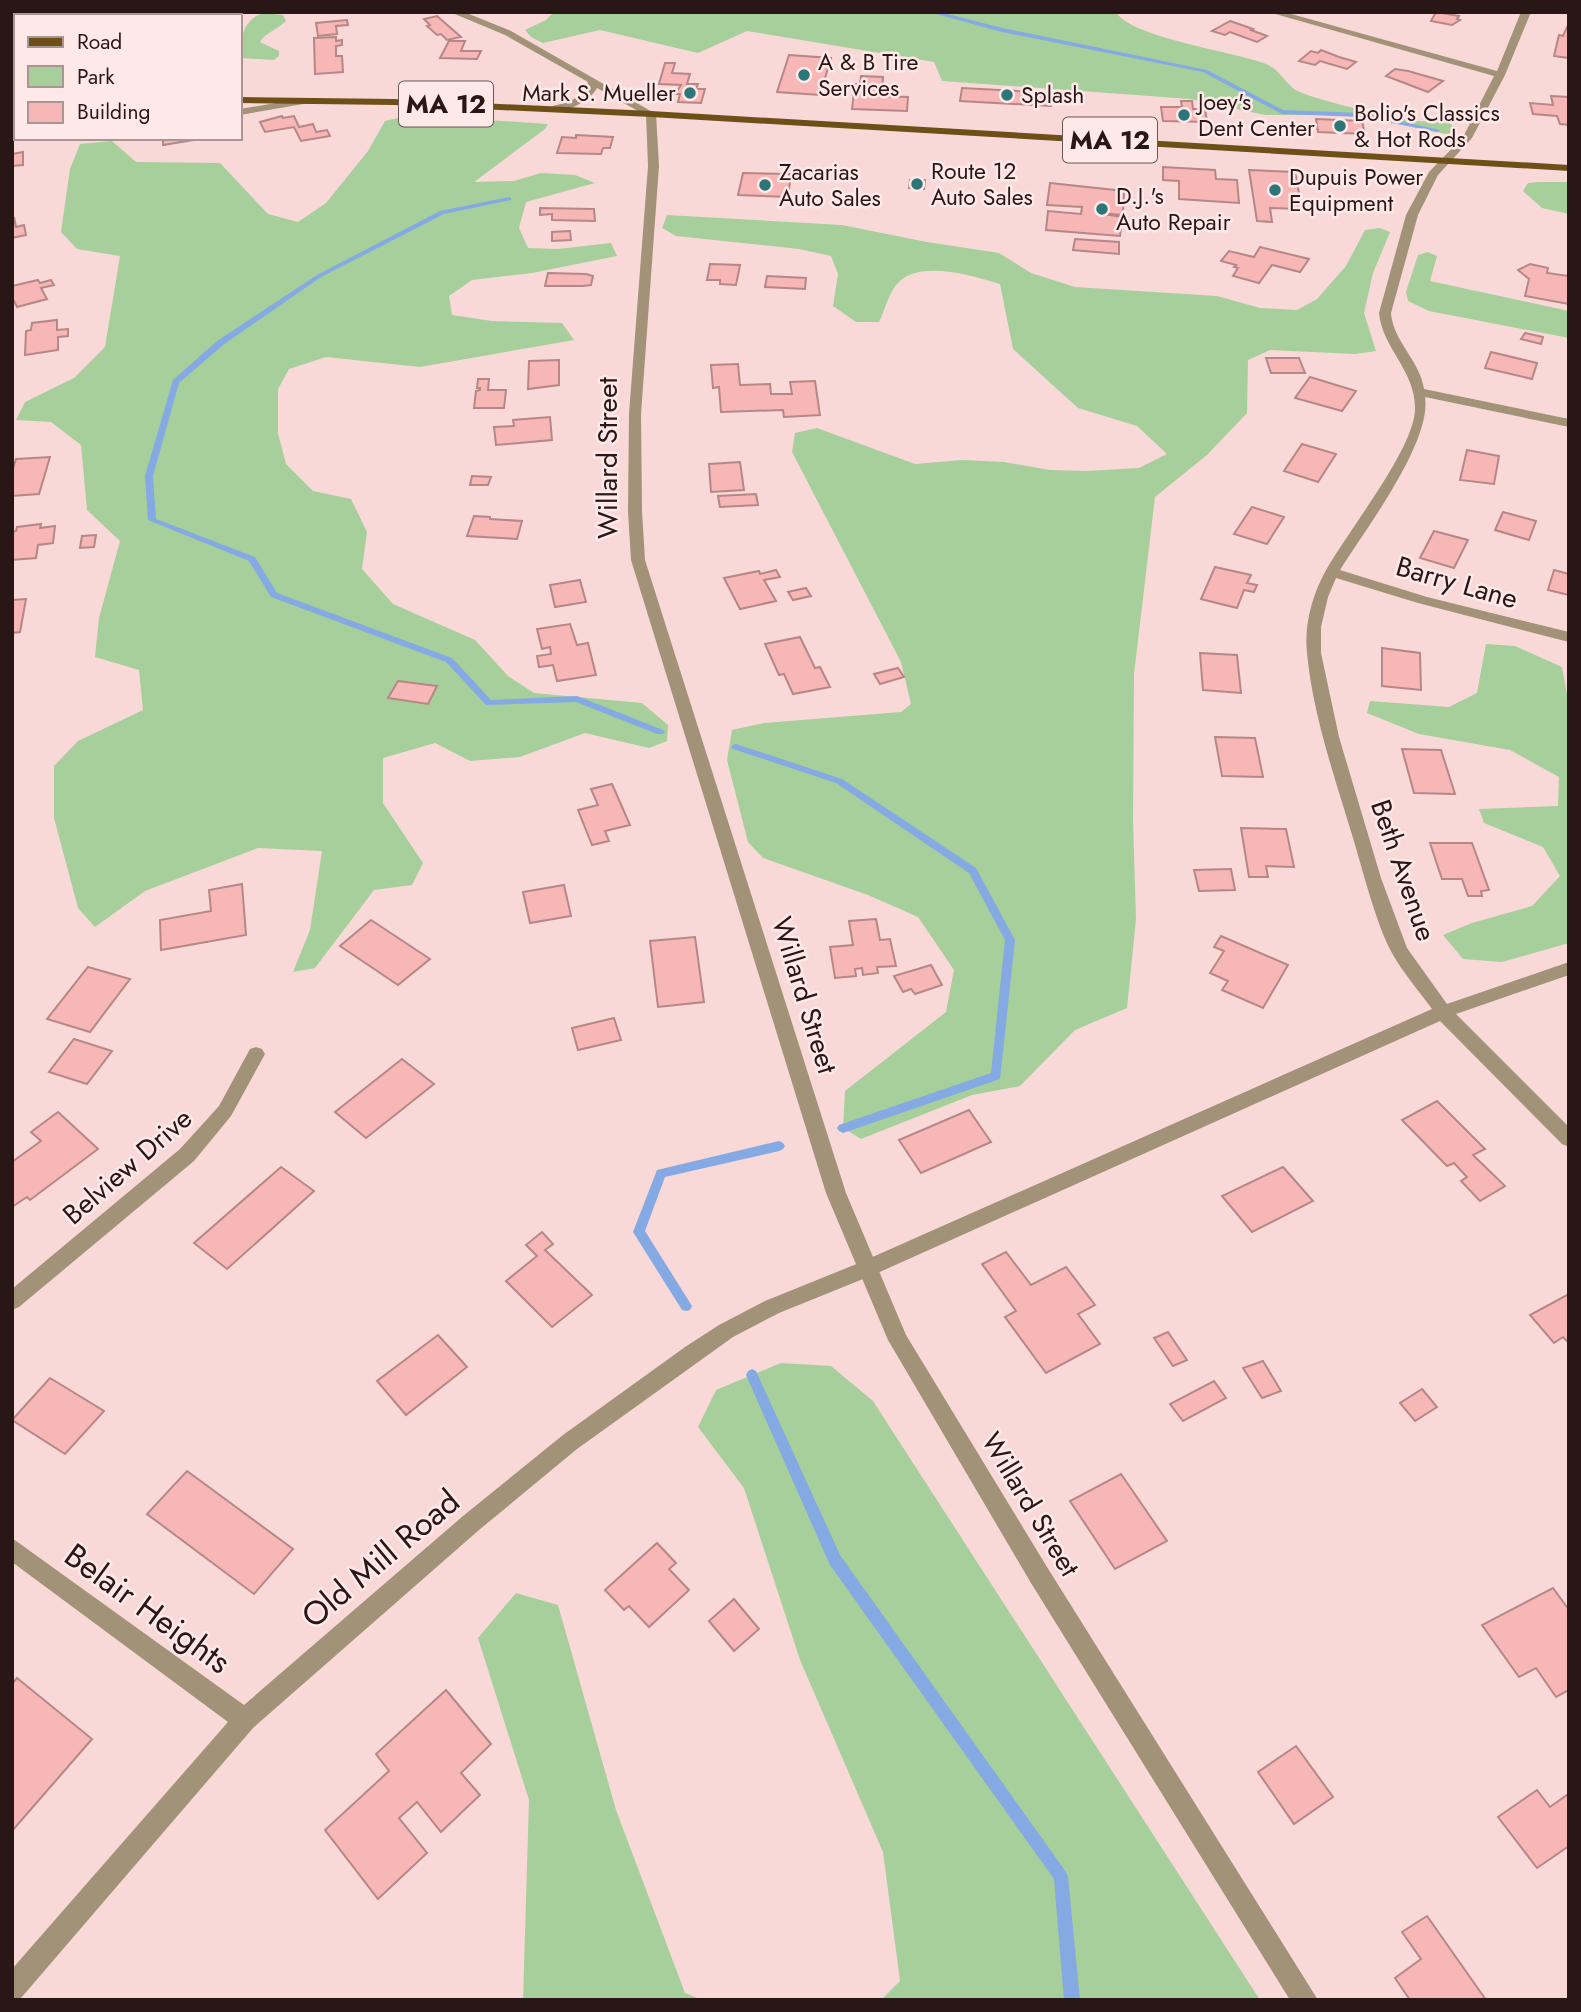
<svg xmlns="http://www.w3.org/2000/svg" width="1581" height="2012" viewBox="0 0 1581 2012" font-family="Jost,sans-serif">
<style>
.green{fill:#a6cf9b}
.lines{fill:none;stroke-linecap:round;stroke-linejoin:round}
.stream{fill:#84a9e3;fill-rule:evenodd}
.building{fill:#f8b7b7;stroke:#b68786;stroke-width:2}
.minor{fill:#a29277;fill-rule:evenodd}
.tertiary{fill:#a29277;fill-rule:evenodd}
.primary{fill:#6d5018;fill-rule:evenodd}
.poi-dot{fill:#2c7679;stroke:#fee9e8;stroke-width:2.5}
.labels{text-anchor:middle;stroke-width:5;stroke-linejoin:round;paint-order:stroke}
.far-poi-label{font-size:23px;fill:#291717;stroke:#fee9e8;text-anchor:start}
.shield{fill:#fee9e8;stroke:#695656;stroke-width:2}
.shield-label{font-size:26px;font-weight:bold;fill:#291717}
.street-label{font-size:28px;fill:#291717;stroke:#fee9e8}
.near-street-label{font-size:33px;fill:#291717;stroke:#fee9e8}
</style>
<rect width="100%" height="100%" fill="#f8d9d8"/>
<g class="green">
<path d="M554 12H1116C1131 38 1237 52 1266 64 1279 69 1284 81 1294 89 1306 98 1400 120 1418 121 1426 122 1436 120 1445 119L1454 127 1450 135 1385 120 1342 115H1265L1190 99 942 81 934 62 747 31 698 53 600 30 543 43 531 37 525 30 546 20Z"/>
<path d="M263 13 283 15 286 21C278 29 265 33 260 42L279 51V56L274 60 240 58C240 39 243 20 263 13Z"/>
<path d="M411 115 548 124 545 129 474 182 514 181 541 173 575 175 595 183 526 202 519 228 528 248 558 249 611 243 617 256 532 273 472 280 449 296 452 315 492 321 562 323 574 340 420 367 326 357 289 369 278 389V433L286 464 313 491 351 499 367 532 362 569 393 604 475 640 508 676 534 693 642 703 668 725 667 741 649 748 585 733 520 757 470 761 435 743 383 758V803L423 863 412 885 374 890 315 968 293 972 310 930 322 851 258 848 145 891 95 927 78 908 54 818V766L78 741 143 710 139 670 95 657 99 618 120 541 87 510 81 445 51 422 16 420 25 402 74 378 105 347 120 256 77 249 61 232 70 169 80 144 112 141 136 162 220 163 268 214 298 222 326 203 368 151 385 121Z"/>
<path d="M1539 182H1569V214L1542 208 1523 191 1528 183Z"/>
<path d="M667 215 842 225 927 242 999 253 1031 273 1075 287 1217 296 1260 308 1297 310 1317 299 1346 266 1365 230 1380 228 1390 232 1373 273 1364 313 1376 351 1355 354 1270 350 1248 360 1247 413 1207 455 1155 497 1134 674 1133 821 1136 919 1127 1008 1075 1030 1020 1086 972 1095 861 1139 843 1128 845 1091 946 1012 954 970 918 917 868 895 763 858 748 842 727 760 732 730 764 723 901 712 911 704 901 662 792 452 795 433 817 428 915 464 962 460 1004 462 1050 470 1086 471 1139 468 1167 454 1137 426 1078 408 1013 349 1000 284C973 276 921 260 899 282 889 291 885 310 879 322H856L833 306 838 274 831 256 799 249 676 236 662 228Z"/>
<path d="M1428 252 1437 256 1430 281 1569 311V338L1429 311 1408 301 1406 292 1418 255Z"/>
<path d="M1486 644 1515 646 1562 667 1569 705V943L1502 962 1463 959 1443 935 1472 923 1532 906 1560 876 1543 847 1484 823 1479 809 1558 806 1559 777 1510 750 1419 734 1367 713 1370 701 1449 707 1477 693Z"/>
<path d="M781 1363 831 1366 873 1401 1260 2000H881L900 1981 883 1852 800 1660 744 1488 698 1427 716 1390Z"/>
<path d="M516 1593 558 1605 616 1810 685 1993 702 2000H523L529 1800 478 1638Z"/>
</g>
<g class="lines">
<g class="stream">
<path d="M929 12H940L1002 28 1207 70 1283 110 1362 113 1440 130 1437 132 1362 117 1282 114 1203 72 1002 32Z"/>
<path d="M509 197 511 198V200L444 214 321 277 223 345 179 383 153 476 156 519 255 557 277 593 452 658 491 700 577 696 663 730 665 732 663 734H657L576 702 486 705 446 662 271 597 249 561 148 520 145 476 173 380 217 341 317 275 440 211Z"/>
<path d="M736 744 842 779 976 868 1015 940 1000 1079 843 1133 839 1131 837 1128 839 1125 991 1073 1005 940 969 873 836 783 733 749 731 747 733 745Z"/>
<path d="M779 1141 783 1143 785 1146 783 1149 779 1151 665 1177 645 1231 692 1306 690 1310 686 1311 682 1310 633 1232 657 1170Z"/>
<path d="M752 1369 756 1371 840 1555 1066 1872 1068 1877 1080 2000H1064L1054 1879 830 1565 746 1375 748 1371Z"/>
</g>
</g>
<g class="building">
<path d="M1436 12 1459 16 1457 19 1460 20 1452 25 1431 21Z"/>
<path d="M437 16 461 37 447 40 441 34 437 35 427 26 430 25 424 19Z"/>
<path d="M347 20 348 25 336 26 337 34 318 36 316 23Z"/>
<path d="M1230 21 1253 29 1251 30 1267 36 1257 42 1230 32 1225 35 1212 31Z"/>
<path d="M1567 27H1569V58L1554 56 1559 35 1563 36Z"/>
<path d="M336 37V41L342 40V45L336 46V56H342L343 72 315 74 314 38Z"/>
<path d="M449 41H465L461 51H481L477 59 440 58Z"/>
<path d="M1321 50 1339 57 1356 62 1347 69 1320 61 1315 65 1299 61 1311 51 1318 53Z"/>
<path d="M789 55 831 58 820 95 777 92Z"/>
<path d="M665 63H675L672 73 690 74 687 84H698L696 89H705L701 103 678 102 680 94H675L681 85 659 84Z"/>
<path d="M1395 69 1408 71 1443 81 1428 92 1386 76Z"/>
<path d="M861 76 883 77 882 91H879L878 96 908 97 907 111 852 109 855 84H860Z"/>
<path d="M962 88 1052 93 1051 106 960 101Z"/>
<path d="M1551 96 1569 97V125L1560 124 1557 116 1533 114 1530 103 1553 105Z"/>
<path d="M1181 101H1192L1193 109H1205L1207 122 1163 121 1161 107H1182Z"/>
<path d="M282 116 283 118 294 116 299 127 313 124 316 132 327 130 330 136 301 141 294 127 265 132 260 122Z"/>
<path d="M1316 119 1362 121 1365 134 1318 132Z"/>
<path d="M576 135 613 137 610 148H603L601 154 557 153 562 137 576 138Z"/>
<path d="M163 138H206L163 145Z"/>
<path d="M23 152V165L12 166V154Z"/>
<path d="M1163 167 1215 170 1216 179 1237 180 1239 203 1179 199V181L1163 180Z"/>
<path d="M1249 170 1295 172 1302 209 1270 208 1272 222 1257 221Z"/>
<path d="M743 173 791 174 788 197 738 195Z"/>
<path d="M910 180H925L924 189 909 188Z"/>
<path d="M1050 183 1124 191 1123 215 1097 213 1122 217 1120 236 1046 230 1048 211 1081 214 1082 207 1047 205Z"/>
<path d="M540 208 594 209 595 221 552 220V214L540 215Z"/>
<path d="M14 217 16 227 24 225 26 235 12 238Z"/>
<path d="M570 231 571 240 552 241V232Z"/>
<path d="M1075 239 1119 242V254L1073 250Z"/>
<path d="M1260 247 1309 259 1300 272 1272 265 1259 283 1233 276 1238 268 1234 267 1236 265 1221 261 1229 251 1254 257Z"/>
<path d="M710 264 740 265 736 285 720 284V280H707Z"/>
<path d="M1530 264 1548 268 1547 273 1569 276V304L1525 296 1529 279 1518 270Z"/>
<path d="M548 273 586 274 593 276 591 285 583 286H545Z"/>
<path d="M767 276 806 278 805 289 765 287Z"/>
<path d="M38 280 40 283 51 280 54 285 41 288 47 299 17 307 12 297V286Z"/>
<path d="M57 320V330L68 329V336L58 337V350L25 355 26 331 31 330 32 323Z"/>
<path d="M1525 333 1543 337 1541 344 1521 339Z"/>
<path d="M1491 352 1537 363 1532 379 1485 368Z"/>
<path d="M1266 358H1299L1305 373H1271Z"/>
<path d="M559 360V385L528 389 529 361Z"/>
<path d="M738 364 740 385 770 384 771 394H792L790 382 815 381 820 415 784 417 783 410 721 412 719 387 713 388 711 365Z"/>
<path d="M1310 377 1356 391 1342 411 1295 398Z"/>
<path d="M478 379H489L488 390H506L504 408H474L476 391 480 390V388H477Z"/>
<path d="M550 417 552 440 496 445 494 427 514 426 513 420Z"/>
<path d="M1302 444 1336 454 1318 482 1284 471Z"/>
<path d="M1467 450 1499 456 1494 484 1460 480Z"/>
<path d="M50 457 39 494 12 496V472L16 459Z"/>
<path d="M740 462 744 490 711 492 709 464Z"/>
<path d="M472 476 491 477 488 485H470Z"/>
<path d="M756 494 758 505 720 507 718 496Z"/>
<path d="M1252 507 1284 517 1267 544 1234 534Z"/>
<path d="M1503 512 1536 521 1529 540 1495 530Z"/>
<path d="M474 516 490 517V519L522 521 517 539 467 536Z"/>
<path d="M41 524 40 528 55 526 53 543 38 545 36 558 12 560V532L16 531 17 527Z"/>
<path d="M1434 531 1468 540 1454 568 1420 558Z"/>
<path d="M96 535 94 547 80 548 82 536Z"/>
<path d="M1215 567 1251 575 1247 583 1257 585 1254 592 1244 590 1237 608 1201 599Z"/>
<path d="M776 570 780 577 764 580 776 601 740 609 724 578 759 571 760 574Z"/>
<path d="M1554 570 1569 574V595L1548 590Z"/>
<path d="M580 580 586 602 555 607 550 585Z"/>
<path d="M806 588 811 596 793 600 788 592Z"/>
<path d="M26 599 20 632 12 633V600Z"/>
<path d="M570 624 577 645 588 643 596 675 557 681 553 665 539 667 537 656 551 654 550 647 542 649 537 629Z"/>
<path d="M800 637 815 668 820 667 830 687 793 694 784 674 779 675 765 644Z"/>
<path d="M1382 648 1420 653 1421 690 1382 686Z"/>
<path d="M1200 653 1237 655 1241 693 1203 690Z"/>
<path d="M898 668 904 677 880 684 874 674Z"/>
<path d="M398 681 437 686 428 704 388 698Z"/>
<path d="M1215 737 1255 738 1263 777 1222 776Z"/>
<path d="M1402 749 1441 750 1455 794 1414 793Z"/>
<path d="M612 784 630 825 605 831 609 841 592 845 578 810 598 805 591 789Z"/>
<path d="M1241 828 1286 829 1294 867 1266 866 1268 877H1249Z"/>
<path d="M1430 843H1472L1489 890 1481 891 1482 896H1468L1462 879H1442Z"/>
<path d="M1231 869 1235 890 1199 891 1194 870Z"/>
<path d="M242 884 246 935 161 950 160 920 211 911 209 890Z"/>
<path d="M564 885 571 916 530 923 523 892Z"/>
<path d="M876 919 880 940 890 939 896 966 877 967 878 973 863 975 862 968 855 969 856 976 835 978 830 947 853 945 849 921Z"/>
<path d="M371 920 430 959 398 985 340 946Z"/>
<path d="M1221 936 1288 965 1263 1008 1222 990 1228 981 1210 973 1224 951 1214 947Z"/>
<path d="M695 937 704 1002 658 1007 650 941Z"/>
<path d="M931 965 942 985 915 994 911 989 903 992 894 976Z"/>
<path d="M88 967 130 979 90 1032 47 1019Z"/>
<path d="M614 1018 621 1040 578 1050 572 1028Z"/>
<path d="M74 1039 112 1051 87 1084 49 1072Z"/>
<path d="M402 1059 434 1084 366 1138 335 1112Z"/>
<path d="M1437 1101 1485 1149 1473 1155 1505 1186 1480 1201 1461 1181 1467 1177 1454 1163 1447 1166 1402 1120Z"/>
<path d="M969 1110 991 1142 921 1173 899 1140Z"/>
<path d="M58 1112 98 1149 30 1200 27 1197 12 1207V1162L41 1141 31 1132Z"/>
<path d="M281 1167 314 1191 227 1269 194 1243Z"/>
<path d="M1283 1167 1313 1201 1252 1232 1222 1196Z"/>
<path d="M542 1232 553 1244 545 1250 592 1295 552 1327 506 1281 537 1256 526 1245Z"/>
<path d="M1006 1252 1031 1285 1066 1267 1095 1305 1078 1314 1100 1344 1046 1373 1005 1317 1016 1311 982 1264Z"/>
<path d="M1569 1294V1343L1563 1337 1554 1343 1530 1315Z"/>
<path d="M1168 1332 1187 1360 1173 1366 1154 1338Z"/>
<path d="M438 1335 467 1367 406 1415 377 1381Z"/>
<path d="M1263 1361 1281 1391 1262 1398 1243 1368Z"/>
<path d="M50 1378 104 1411 65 1454 12 1420Z"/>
<path d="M1214 1381 1226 1398 1183 1421 1170 1404Z"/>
<path d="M1422 1389 1437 1407 1415 1421 1400 1403Z"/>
<path d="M187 1471 293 1549 254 1594 147 1514Z"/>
<path d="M1121 1474 1167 1541 1115 1569 1070 1501Z"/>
<path d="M657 1543 676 1563 669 1569 689 1590 649 1627 629 1606 624 1610 605 1590Z"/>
<path d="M1553 1588 1569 1610V1690L1556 1697 1536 1668 1519 1677 1482 1625Z"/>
<path d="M734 1599 759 1629 734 1651 709 1621Z"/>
<path d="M17 1678 92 1739 12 1831V1684Z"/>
<path d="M446 1690 491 1744 461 1773 480 1795 441 1832 417 1802 399 1818 427 1853 378 1899 325 1830 389 1771 376 1754Z"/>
<path d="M1296 1746 1333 1797 1294 1824 1258 1772Z"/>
<path d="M1537 1790 1550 1807 1567 1795 1569 1798V1846L1537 1868 1498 1817Z"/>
<path d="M1427 1916 1486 2000H1410L1395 1978 1421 1959 1402 1932Z"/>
</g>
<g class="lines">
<g class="minor">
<path d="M450 12H464L511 31 656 114 647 116 597 88C588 104 564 113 546 112V108C562 103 584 101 588 82L505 35Z"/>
<path d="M1268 12H1284L1497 71 1521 12H1531L1505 75 1472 138 1438 175 1418 215 1391 313C1393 341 1420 361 1424 389L1569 419V427L1425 397C1432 442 1365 530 1340 570L1427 597 1569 632V642L1418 603 1336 578 1328 597 1321 627V653L1339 737 1381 878 1407 948 1447 1004 1569 962V975L1456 1014 1569 1127V1147L1562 1144 1440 1021 873 1275 779 1313 733 1337 577 1449 479 1530 253 1728 21 1998 12 2000V1969L228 1722 12 1562V1538L244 1705 463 1516 563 1435 685 1347 719 1325 765 1301 859 1263 1432 1009C1419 991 1403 973 1392 953 1376 924 1363 871 1353 838 1335 778 1313 716 1307 653 1304 625 1312 596 1325 572 1347 532 1412 452 1415 411 1417 372 1382 348 1379 313L1406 215 1429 172 1463 137 1494 76Z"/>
<path d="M305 98 309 99V103L240 115V109Z"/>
<path d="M12 133H16V138H19L12 139Z"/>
<path d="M256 1047 262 1049 265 1054 231 1116 194 1161 19 1307 12 1310V1289L180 1149 219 1106 250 1049Z"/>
</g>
<path class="tertiary" d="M651 111 656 114 659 166 641 414 642 511 645 560 846 1193 906 1335 1047 1567 1318 2000H1290L1031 1583 888 1340 826 1193 631 560 628 511 629 414 648 166 646 114Z"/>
<g class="primary">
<rect x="12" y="91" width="4" height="6"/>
<path d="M240 97 394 99 651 111 1569 165V171L651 117 394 105 240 103Z"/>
</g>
</g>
<g class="poi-dot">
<circle cx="804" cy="75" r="7"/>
<circle cx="690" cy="93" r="7"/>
<circle cx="1007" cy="95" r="7"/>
<circle cx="1184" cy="115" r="7"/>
<circle cx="1340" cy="126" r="7"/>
<circle cx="917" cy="184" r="7"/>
<circle cx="765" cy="185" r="7"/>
<circle cx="1275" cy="190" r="7"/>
<circle cx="1102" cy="209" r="7"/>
</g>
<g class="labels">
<g class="far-poi-label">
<text x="818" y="70">A &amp; B Tire<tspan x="818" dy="26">Services</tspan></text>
<text x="676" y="101" text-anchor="end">Mark S. Mueller</text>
<text x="1021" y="103">Splash</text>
<text x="1198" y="110">Joey's<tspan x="1198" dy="26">Dent Center</tspan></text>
<text x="1354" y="121">Bolio's Classics<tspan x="1354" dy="26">&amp; Hot Rods</tspan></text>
<text x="931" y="179">Route 12<tspan x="931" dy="26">Auto Sales</tspan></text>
<text x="779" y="180">Zacarias<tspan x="779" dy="26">Auto Sales</tspan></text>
<text x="1289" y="185">Dupuis Power<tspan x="1289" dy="26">Equipment</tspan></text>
<text x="1116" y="204">D.J.'s<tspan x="1116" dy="26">Auto Repair</tspan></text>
</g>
<g class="shield">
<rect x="399" y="81.5" width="94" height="45" rx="5"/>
<rect x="1063" y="117.5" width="94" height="45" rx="5"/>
</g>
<g class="shield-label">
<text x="446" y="113">MA 12</text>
<text x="1110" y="149">MA 12</text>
</g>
<g class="street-label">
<text transform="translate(607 458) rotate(-90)" y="10">Willard Street</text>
<text transform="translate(1457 582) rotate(16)" y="10">Barry Lane</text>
<text transform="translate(1404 870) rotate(71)" y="10">Beth Avenue</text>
<text transform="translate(805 995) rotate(73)" y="10">Willard Street</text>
<text transform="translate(127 1166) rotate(-41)" y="10">Belview Drive</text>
<text transform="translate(1031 1504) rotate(59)" y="10">Willard Street</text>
</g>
<g class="near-street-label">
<text transform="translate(380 1558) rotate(-40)" y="12">Old Mill Road</text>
<text transform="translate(148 1608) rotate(36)" y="12">Belair Heights</text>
</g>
</g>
<rect width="1581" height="2012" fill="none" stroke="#291717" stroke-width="28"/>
<rect x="14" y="14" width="228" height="126" fill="#fee9e8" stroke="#a99594" stroke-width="2"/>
<rect x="28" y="37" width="35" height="10" fill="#6d5018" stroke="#a99594" stroke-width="2"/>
<text x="77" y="49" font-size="21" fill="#291717">Road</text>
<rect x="28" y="66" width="35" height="21" fill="#a6cf9b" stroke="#a99594" stroke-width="2"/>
<text x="77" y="84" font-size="21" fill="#291717">Park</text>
<rect x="28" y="102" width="35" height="21" fill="#f8b7b7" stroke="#a99594" stroke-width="2"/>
<text x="77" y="119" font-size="21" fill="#291717">Building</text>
</svg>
